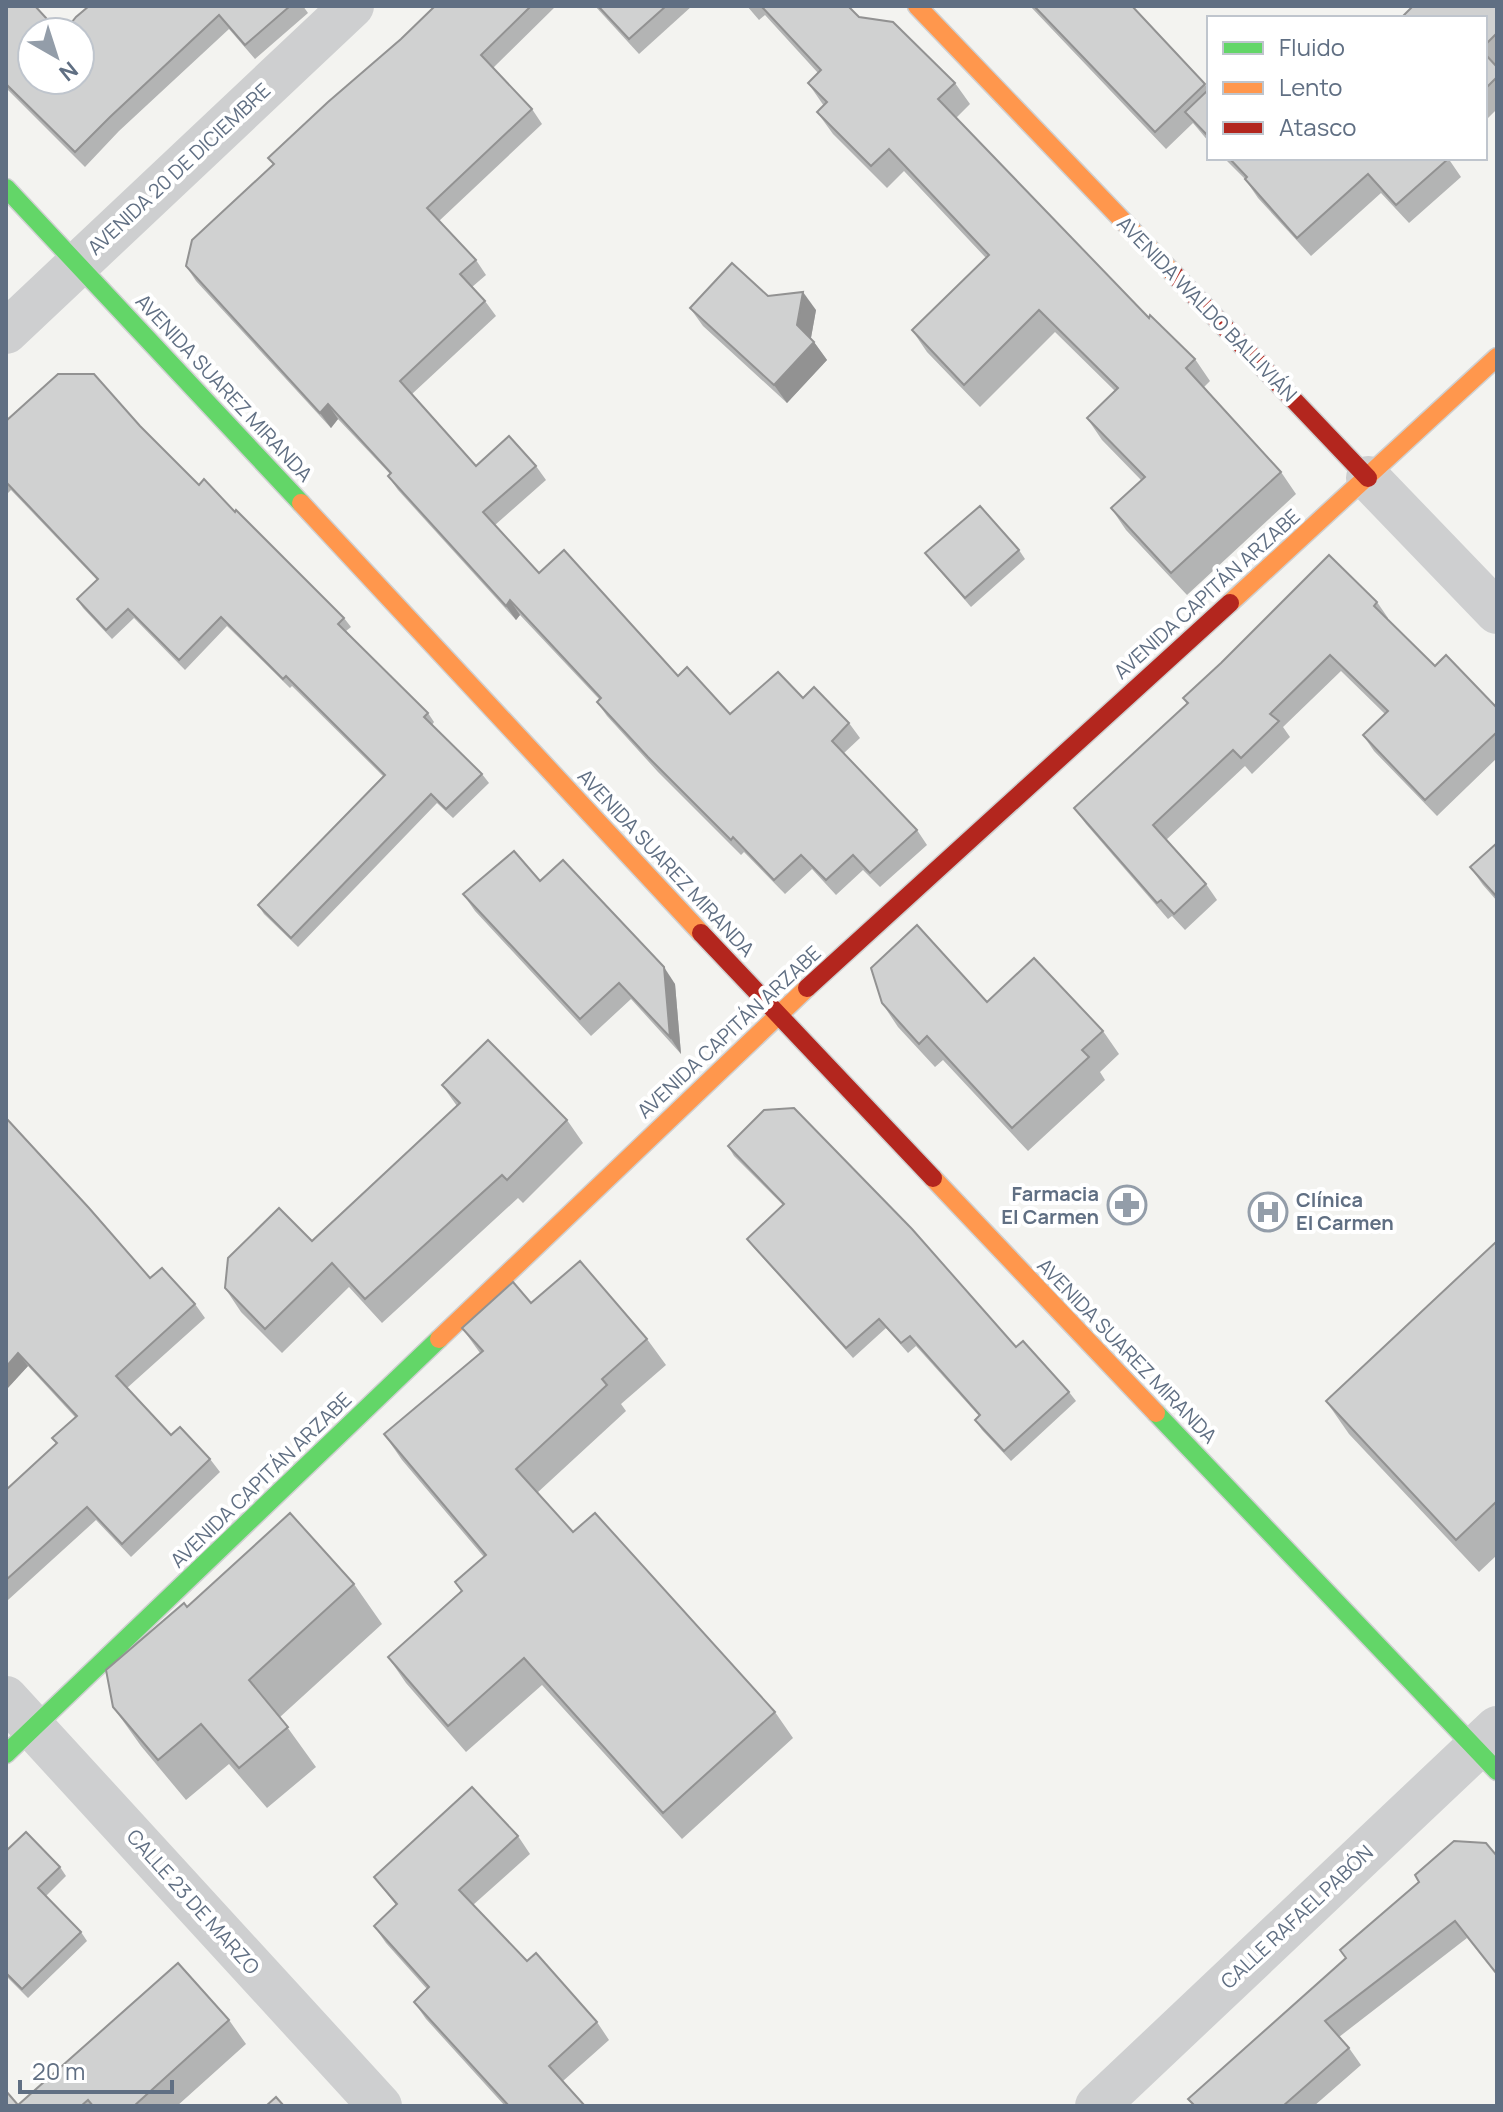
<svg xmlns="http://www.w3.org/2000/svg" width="1503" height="2112" viewBox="0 0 1503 2112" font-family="Manrope,sans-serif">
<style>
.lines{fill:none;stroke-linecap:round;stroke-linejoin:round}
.fast-casing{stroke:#cfd0d1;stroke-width:21}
.slow-casing{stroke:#cfd0d1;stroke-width:21}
.jam-casing{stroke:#cfd0d1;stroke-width:21}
.street{stroke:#cecfd0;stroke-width:44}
.fast{stroke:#63d668;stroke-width:18}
.slow{stroke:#ff974d;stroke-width:18}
.jam{stroke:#b3261e;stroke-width:18}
.wall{fill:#b3b4b4}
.shaded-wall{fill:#929292}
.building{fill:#d0d1d1;stroke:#929292;stroke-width:2}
.labels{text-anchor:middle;stroke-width:8;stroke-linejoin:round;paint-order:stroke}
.street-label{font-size:20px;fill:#606f83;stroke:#fff}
.poi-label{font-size:20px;font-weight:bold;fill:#606f83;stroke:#fff;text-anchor:end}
</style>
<rect width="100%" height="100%" fill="#f3f3f0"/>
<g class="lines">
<defs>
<g id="fast">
<path d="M6 188 301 503"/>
<path d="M1156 1413 1497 1771"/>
<path d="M6 1754 439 1339"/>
</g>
<g id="slow">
<path d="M917 6 1173 273"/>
<path d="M301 503 701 933"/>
<path d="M1230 603 1497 357"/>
<path d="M933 1178 1156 1413"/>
<path d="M439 1339 807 988"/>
</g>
<g id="jam">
<path d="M1173 273 1368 478"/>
<path d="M701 933 933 1178"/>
<path d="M807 988 1230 603"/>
</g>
</defs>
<use href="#fast" class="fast-casing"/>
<use href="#slow" class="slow-casing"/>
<use href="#jam" class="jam-casing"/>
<g class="street">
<path d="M6 332 352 6"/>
<path d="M1368 478 1497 612"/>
<path d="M6 1698 380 2106"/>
<path d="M1097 2106 1497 1728"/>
</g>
<use href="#fast" class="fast"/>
<use href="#slow" class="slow"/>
<use href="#jam" class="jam"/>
</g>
<g class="wall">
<path d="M6 6 32 80 89 6H303L308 13 255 59 229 29 119 131 85 167 6 88Z"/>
<path d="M435 6H556L493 68 532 109 542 124 439 221 476 260 486 275 472 287 485 301 496 316 412 394 476 466H536L546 480 495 525 539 573 730 714 803 698 849 723 860 738 844 753 917 830 927 845 880 887 863 870 836 895 812 869 785 894 744 852 741 855 658 772 607 716 597 702 599 699 520 615 516 620 398 490 388 476 390 474 338 419 331 428 196 281 186 266 274 165 268 158 401 39Z"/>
<path d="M595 6H692L639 54Z"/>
<path d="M747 6H848L859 17 955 83 970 104 956 118 1149 318 1195 359 1210 381 1204 387 1281 472 1296 494 1187 595 1126 530 1111 508 1141 480 1102 440 1087 418 1115 391 1055 332 980 407 927 352 912 330 986 258 904 171 887 188 833 134 817 112 824 106 808 83 818 73 765 15 759 20Z"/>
<path d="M1030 6H1132L1209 89V142L1193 123 1166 149Z"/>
<path d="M1497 6V65L1496 66 1497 67V109L1485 121V18Z"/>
<path d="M1224 158H1448L1461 177 1409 223 1381 193 1311 256 1258 198 1245 179Z"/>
<path d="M768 296 816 310 811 338 827 360 787 403 703 326 690 308Z"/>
<path d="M6 421 140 426 199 485 235 512 344 618 351 627 346 631 428 713 434 722 432 725 482 774 489 783 453 818 437 803 298 947 264 914 258 905 383 776 292 686 290 688 227 626 185 670 134 618 112 639 83 608 77 599 97 580 11 490 6 495Z"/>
<path d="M1019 550 1025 559 971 607 932 562 925 553Z"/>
<path d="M1377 602 1388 618 1387 619 1435 666 1497 708V758L1437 816 1374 751 1363 735 1385 714 1341 671 1283 727 1290 737 1252 774 1245 766 1166 840 1206 884 1217 900 1185 930 1172 916 1168 919 1086 824 1074 808 1187 704 1183 698Z"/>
<path d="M1497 843V901L1483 885 1470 867Z"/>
<path d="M463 894 675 984 681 1054 631 999 591 1036 475 911Z"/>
<path d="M987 1002 1103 1031 1119 1054 1100 1072 1105 1080 1028 1151 943 1060 935 1067 898 1027 882 1003Z"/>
<path d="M442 1085 567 1120 583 1143 523 1203 518 1198 382 1323 349 1287 282 1353 241 1312 225 1288 312 1241 457 1106Z"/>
<path d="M6 1118 150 1278 195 1304 205 1318 127 1388 171 1435 210 1459 220 1472 131 1557 96 1520 8 1600 6 1598V1490L57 1444 52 1438 75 1417 28 1366 6 1390Z"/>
<path d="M728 1146 1016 1347 1069 1392 1076 1401 1011 1461 982 1430 975 1420 979 1416 916 1346 908 1353 886 1328 853 1358 754 1248 747 1239 783 1205 734 1156Z"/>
<path d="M1497 1241V1555L1479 1572 1349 1434 1326 1401Z"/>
<path d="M531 1303 647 1339 666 1365 621 1404 626 1411 537 1493 573 1532 775 1712 793 1738 682 1839 542 1685 466 1752 406 1683 388 1657 461 1591 455 1582 484 1557 402 1460 384 1434 480 1353 462 1328Z"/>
<path d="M354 1584 382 1624 280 1717 316 1767 267 1808 229 1764 186 1800 141 1746 113 1707 187 1607Z"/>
<path d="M518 1836 530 1854 473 1905 527 1961 597 2022 609 2040 563 2081 585 2106H505L426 2019 414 2002 427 1989 386 1943 374 1926 396 1905 374 1877Z"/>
<path d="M6 1851 60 1867 66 1876 46 1896 81 1932 87 1941 28 1998 6 1976Z"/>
<path d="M1497 1856V1976L1467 1938 1339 2037 1349 2048 1361 2065 1314 2106H1194L1188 2099Z"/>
<path d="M229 2020 246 2044 177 2106H6L18 2105Z"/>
</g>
<g class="shaded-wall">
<path d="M803 292 816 310 810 343 797 325Z"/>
<path d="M814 342 827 360 787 403 774 385Z"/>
<path d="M328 404 338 419 331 428 320 413Z"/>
<path d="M510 600 520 615 516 620 506 606Z"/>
<path d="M664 967 675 984 681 1054 670 1037Z"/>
<path d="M18 1353 28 1366 6 1390V1367Z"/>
</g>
<g class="building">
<path d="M6 6H35L59 32H32V80H80V32H64L76 17 89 6H290L245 45 219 15 110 117 75 152 6 84Z"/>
<path d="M435 6H531L481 55 532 109 427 208 476 260 460 274 485 301 400 381 476 466 509 436 536 466 483 512 539 573 564 550 678 676 687 667 730 714 778 672 803 698 814 687 849 723 832 741 917 830 870 873 853 855 826 880 801 855 774 880 733 837 731 840 648 757 597 702 601 698 510 600 506 606 388 476 391 473 328 404 320 413 186 266 192 240 274 164 268 158 328 102 401 39Z"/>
<path d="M598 6H666L629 39Z"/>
<path d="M761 6H848L859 17 893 22 955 83 938 99 1149 318 1150 315 1195 359 1186 368 1281 472 1171 573 1111 508 1145 477 1087 418 1118 388 1039 310 964 385 912 330 989 255 889 149 871 166 817 112 827 102 808 83 821 70Z"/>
<path d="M1034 6H1132L1205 84 1155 132Z"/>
<path d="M1413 6H1497V33L1485 45V18H1401Z"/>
<path d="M1485 54 1497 67V77L1485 89Z"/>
<path d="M1209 89V137L1185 112Z"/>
<path d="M1229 158H1447L1448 159 1396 205 1368 174 1297 238 1245 179 1247 177Z"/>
<path d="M732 263 768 296 803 292 797 325 814 342 774 385 690 308Z"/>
<path d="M58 374H94L140 426 199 485 204 479 235 512 236 510 344 618 338 624 428 713 424 717 482 774 446 809 431 794 291 938 258 905 385 775 286 676 283 679 221 617 179 660 128 609 106 630 77 599 98 579 6 482V421Z"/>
<path d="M980 506 1019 550 965 598 925 553Z"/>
<path d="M1329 555 1377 602 1374 606 1435 666 1446 655 1497 708V732L1425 800 1363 735 1388 711 1330 655 1270 714 1279 721 1241 758 1233 750 1153 825 1206 884 1174 914 1161 900 1157 903 1074 808 1188 703 1183 698 1221 663Z"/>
<path d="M1497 843V897L1470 867Z"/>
<path d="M514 851 540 881 563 860 664 967 670 1037 619 983 580 1019 463 894Z"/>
<path d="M917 925 987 1002 1034 958 1103 1031 1082 1050 1089 1057 1012 1128 927 1036 919 1044 882 1003 871 968Z"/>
<path d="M488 1040 567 1120 507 1180 502 1175 365 1299 332 1263 265 1329 225 1288 228 1258 279 1208 312 1241 460 1103 442 1085Z"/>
<path d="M794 1108 912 1229 1016 1347 1023 1341 1069 1392 1004 1451 975 1420 980 1415 910 1336 901 1343 879 1319 846 1348 747 1239 784 1204 728 1146 764 1110Z"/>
<path d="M6 1118 89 1208 150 1278 162 1268 195 1304 116 1376 171 1435 180 1427 210 1459 122 1544 87 1507 6 1580V1490L57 1443 52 1438 77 1416 18 1353 6 1367Z"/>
<path d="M1497 1241V1501L1456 1540 1326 1401Z"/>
<path d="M580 1261 647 1339 602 1379 607 1385 516 1469 573 1532 595 1513 775 1712 663 1813 524 1658 448 1726 388 1657 462 1591 455 1582 486 1555 384 1434 483 1351 462 1328 513 1282 531 1303Z"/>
<path d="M290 1513 354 1584 249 1680 288 1727 239 1768 201 1724 158 1760 113 1707 106 1670 184 1603 187 1607Z"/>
<path d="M472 1787 518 1836 459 1890 527 1961 536 1953 597 2022 549 2066 585 2106H509L414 2002 429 1987 374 1926 397 1904 374 1877Z"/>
<path d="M26 1832 60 1867 38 1888 81 1932 22 1989 6 1973V1851Z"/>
<path d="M1454 1841 1486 1843 1497 1856V1974L1455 1921 1325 2021 1349 2048 1283 2106H1195L1188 2099 1346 1958 1340 1950 1419 1882 1415 1875Z"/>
<path d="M178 1963 229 2020 134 2106H93L88 2100 81 2106H6V2091L18 2105Z"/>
<path d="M276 2097 284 2106H266Z"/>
</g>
<defs>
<symbol id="pharmacy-ring" viewBox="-11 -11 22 22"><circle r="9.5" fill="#fff" stroke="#939da9" stroke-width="1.5"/><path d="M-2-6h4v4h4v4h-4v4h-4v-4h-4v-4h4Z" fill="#939da9"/></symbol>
<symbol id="hospital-ring" viewBox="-11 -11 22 22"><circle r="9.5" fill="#fff" stroke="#939da9" stroke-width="1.5"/><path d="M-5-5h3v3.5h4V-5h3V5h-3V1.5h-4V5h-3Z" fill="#939da9"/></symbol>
</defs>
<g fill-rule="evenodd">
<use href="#pharmacy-ring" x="1105" y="1183" width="44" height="44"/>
<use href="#hospital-ring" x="1246" y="1190" width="44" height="44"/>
</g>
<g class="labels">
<g class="street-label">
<text transform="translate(179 169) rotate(-43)" y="7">AVENIDA 20 DE DICIEMBRE</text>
<text transform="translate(1207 309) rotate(46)" y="7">AVENIDA WALDO BALLIVIÁN</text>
<text transform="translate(224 388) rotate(47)" y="7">AVENIDA SUAREZ MIRANDA</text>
<text transform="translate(1207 594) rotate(-42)" y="7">AVENIDA CAPITÁN ARZABE</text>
<text transform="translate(666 863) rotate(47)" y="7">AVENIDA SUAREZ MIRANDA</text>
<text transform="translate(729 1032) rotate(-43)" y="7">AVENIDA CAPITÁN ARZABE</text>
<text transform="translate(1127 1351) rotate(46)" y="7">AVENIDA SUAREZ MIRANDA</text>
<text transform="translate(261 1480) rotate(-44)" y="7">AVENIDA CAPITÁN ARZABE</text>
<text transform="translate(193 1902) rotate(48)" y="7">CALLE 23 DE MARZO</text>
<text transform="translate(1297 1917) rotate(-43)" y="7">CALLE RAFAEL PABÓN</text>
</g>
<g class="poi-label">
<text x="1099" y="1201">Farmacia<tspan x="1099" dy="23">El Carmen</tspan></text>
<text x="1296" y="1207" text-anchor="start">Clínica<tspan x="1296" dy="23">El Carmen</tspan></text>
</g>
</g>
<rect width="1503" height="2112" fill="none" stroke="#606f83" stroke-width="16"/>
<rect x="1207" y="16" width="280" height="144" fill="#ffffff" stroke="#bfc5cd" stroke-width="2"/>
<rect x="1223" y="42" width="40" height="12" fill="#63d668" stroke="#bfc5cd" stroke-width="2"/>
<text x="1279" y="56" font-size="24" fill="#606f83">Fluido</text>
<rect x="1223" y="82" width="40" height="12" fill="#ff974d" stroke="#bfc5cd" stroke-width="2"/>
<text x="1279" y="96" font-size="24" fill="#606f83">Lento</text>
<rect x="1223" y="122" width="40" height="12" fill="#b3261e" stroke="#bfc5cd" stroke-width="2"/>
<text x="1279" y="136" font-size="24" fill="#606f83">Atasco</text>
<g transform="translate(56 56) rotate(141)"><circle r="38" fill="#ffffff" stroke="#bfc5cd" stroke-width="2"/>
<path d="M0-6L14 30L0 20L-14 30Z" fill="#939da9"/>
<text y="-12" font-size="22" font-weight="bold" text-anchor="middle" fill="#606f83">N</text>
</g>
<path d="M20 2080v12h152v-12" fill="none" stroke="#606f83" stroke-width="4"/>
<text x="32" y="2080" font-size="24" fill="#606f83" stroke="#ffffff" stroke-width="6" paint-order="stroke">20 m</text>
</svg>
